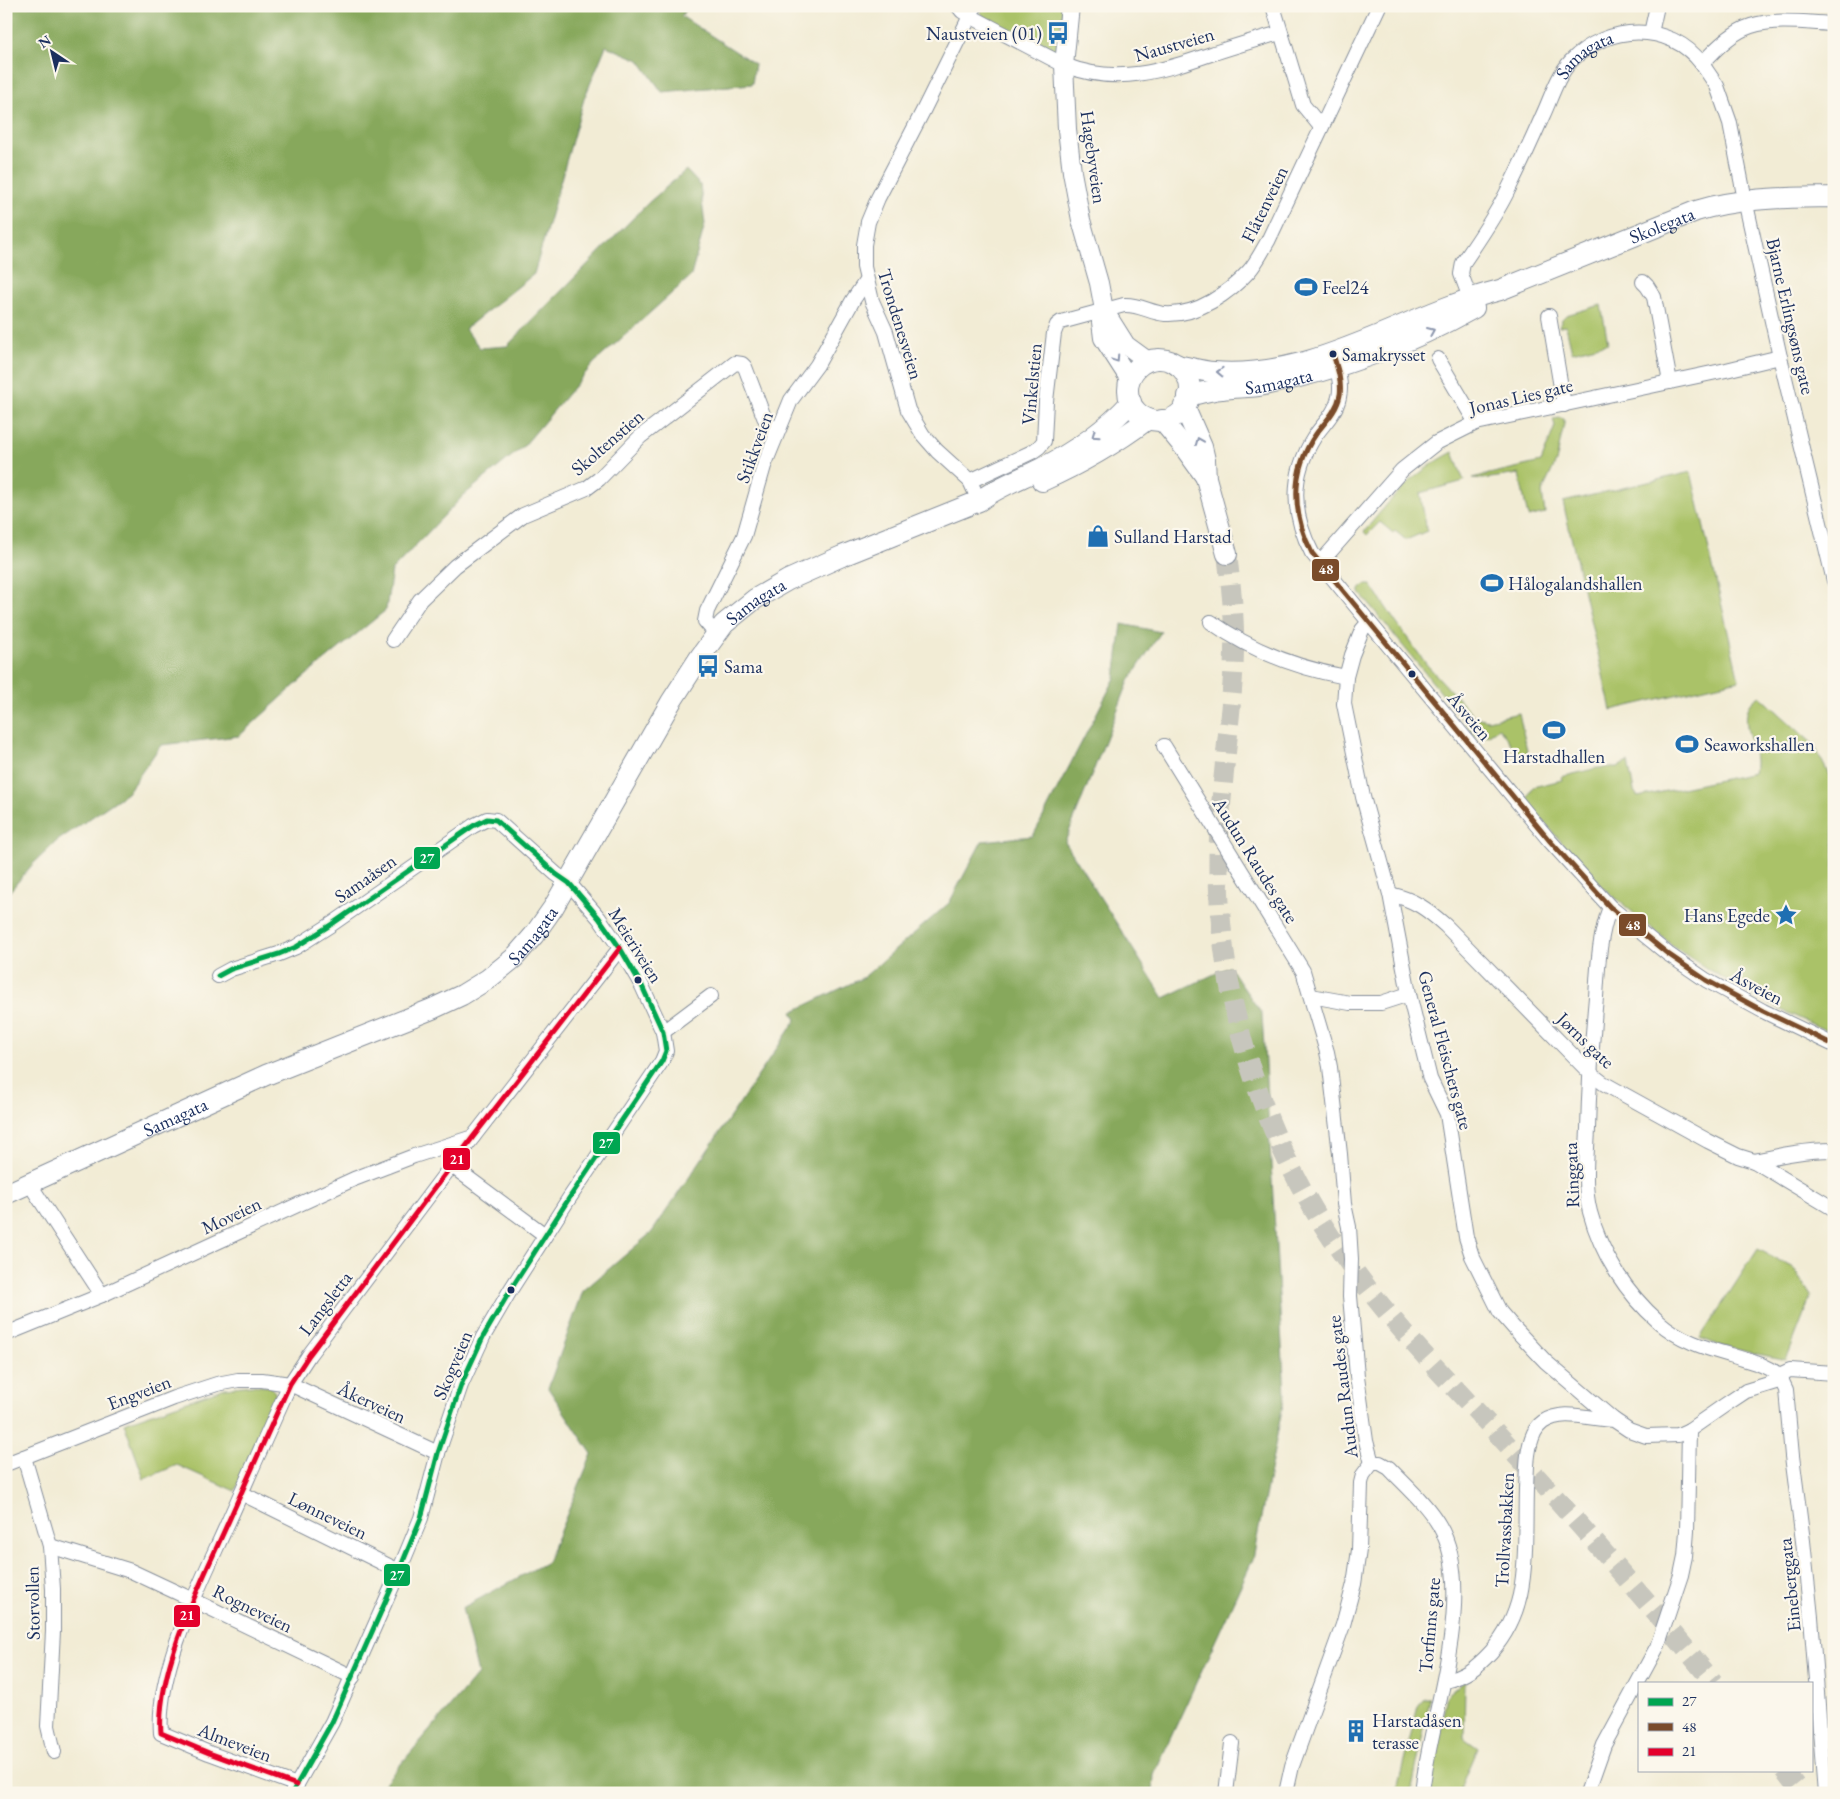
<svg xmlns="http://www.w3.org/2000/svg" width="1840" height="1799" viewBox="0 0 1840 1799" font-family="'EB Garamond',serif">
<style>
.green{fill:#aac267;stroke:#627862}
.forest{fill:#87a85c;stroke:#516c5d}
.lines{fill:none;stroke-linecap:round;stroke-linejoin:round}
.highway-tunnel{stroke:#c7c6bd;stroke-width:20;stroke-dasharray:20 10;stroke-linecap:butt}
.minor-casing{stroke:#868e9a;stroke-width:16}
.major-casing{stroke:#868e9a;stroke-width:20}
.highway-casing{stroke:#868e9a;stroke-width:22}
.minor{stroke:#fff;stroke-width:14}
.major{stroke:#fff;stroke-width:18}
.highway{stroke:#fff;stroke-width:20}
.bus-1-casing{stroke:#fbf7ec;stroke-width:9}
.bus-2-casing{stroke:#fbf7ec;stroke-width:9}
.bus-3-casing{stroke:#fbf7ec;stroke-width:9}
.bus-1{stroke:#00a651;stroke-width:5}
.bus-2{stroke:#7a4b2a;stroke-width:5}
.bus-3{stroke:#e4002b;stroke-width:5}
.oneway{stroke:#8d97ae}
.bus-dot{fill:#1b2f5e;stroke:#fbf7ec;stroke-width:2}
.labels{text-anchor:middle;stroke-width:4.5;stroke-linejoin:round;paint-order:stroke}
.bus-label{font-size:18px;fill:#1b2f5e;stroke:#fbf7ec;text-anchor:start}
.poi-label{font-size:19px;fill:#1b2f5e;stroke:#fbf7ec;text-anchor:start}
.street-label{font-size:19px;fill:#1b2f5e;stroke:#fbf7ec}
.line-badge{stroke:#fbf7ec;stroke-width:2}
.badge-label{font-size:14px;text-anchor:middle;font-weight:bold;fill:#fff}
</style>
<rect width="100%" height="100%" fill="#fbf7ec"/>
<filter id="ink" filterUnits="userSpaceOnUse"><feTurbulence type="fractalNoise" baseFrequency=".02" numOctaves="2"/><feDisplacementMap in="SourceGraphic" scale="10" xChannelSelector="R" yChannelSelector="G"/><feConvolveMatrix kernelMatrix="1 2 1 2 8 2 1 2 1" color-interpolation-filters="sRGB"/></filter>
<filter id="wash" filterUnits="userSpaceOnUse"><feTurbulence type="fractalNoise" baseFrequency=".0096" numOctaves="4" result="noise"/><feDisplacementMap in="SourceGraphic" scale="20" xChannelSelector="R" yChannelSelector="G"/><feGaussianBlur stdDeviation="1.12" result="paint"/><feColorMatrix in="noise" values="0 0 0 0 0 0 0 0 0 0 0 0 0 0 0 0 0 1.4 0 .05"/><feComposite in="paint" operator="in"/></filter>
<g filter="url(#wash)">
<rect width="100%" height="100%" fill="#f2ecd5"/>
<g class="green">
<path d="M981 6H1063L1057 51 1052 53 986 18 981 14Z"/>
<path d="M1601 305 1608 343 1572 352 1566 326 1559 327 1562 319 1566 315Z"/>
<path d="M1560 418 1564 419V424L1556 462 1542 492 1545 513 1528 517 1519 474 1483 479 1472 478 1541 462 1555 426 1553 419Z"/>
<path d="M1453 452 1464 481 1420 493 1427 531 1406 540 1395 531 1393 533 1380 522 1367 535 1364 532C1392 497 1413 473 1453 452Z"/>
<path d="M1691 472 1739 680 1611 710 1563 502Z"/>
<path d="M1364 585H1371L1395 621 1427 665 1475 717 1488 720 1519 713 1529 760 1524 761 1499 728 1489 735 1477 737 1360 593V590Z"/>
<path d="M1760 696 1814 745 1834 785V1034L1779 1009 1709 970 1677 949 1595 881 1526 801 1533 787 1562 780 1561 777 1598 768 1617 767 1628 762 1634 791 1638 797 1754 773C1755 769 1755 765 1755 761 1753 739 1734 710 1760 696Z"/>
<path d="M1758 1249 1793 1268 1811 1296 1786 1360 1721 1346 1700 1338Z"/>
<path d="M251 1385 272 1387 276 1395V1399L235 1491 177 1465 144 1479 124 1423 225 1388Z"/>
<path d="M1465 1681 1464 1738 1478 1748 1459 1793H1427L1447 1695Z"/>
<path d="M1424 1699H1430L1411 1793H1396L1418 1706Z"/>
</g>
<g class="forest">
<path d="M6 6H690L681 16 755 64 752 84 662 92 639 60 606 46 584 99 534 274 465 329 480 348 507 346 648 203 686 170 700 185 705 224 691 276 594 363 523 447 464 495 392 570 386 610 303 678 239 736 161 745 127 793 57 841 32 865 6 896Z"/>
<path d="M1122 624 1161 632 1129 681 1065 842 1164 998 1229 967 1262 1014 1285 1394 1253 1559 1154 1774 1153 1793H376L478 1674 462 1608 547 1562 592 1454 548 1388 583 1291 652 1232 796 1020 792 1012 864 977 949 903 982 841 1033 836 1115 678Z"/>
</g>
</g>
<g filter="url(#ink)">
<g class="lines">
<g class="highway-tunnel">
<path d="M1227 554C1231 587 1235 618 1234 651 1233 699 1226 746 1222 794 1217 845 1217 898 1224 949 1239 1063 1283 1174 1351 1266 1399 1333 1459 1391 1514 1452 1583 1527 1649 1604 1714 1683"/>
<path d="M1784 1770 1802 1793"/>
</g>
<defs>
<g id="minor">
<path d="M958 6 962 11 970 16 1064 65C1117 86 1162 71 1214 53 1236 46 1258 39 1280 33"/>
<path d="M975 6 923 111 878 198 868 222 864 245V267L872 301 886 332 908 410 923 435 937 451 970 481 979 501"/>
<path d="M1273 6 1303 105 1321 127"/>
<path d="M1651 33 1657 6"/>
<path d="M1702 64 1717 86 1730 123 1745 200 1780 357 1834 581"/>
<path d="M1643 282 1647 286 1654 297 1670 382"/>
<path id="s1" d="M1470 298 1461 274 1463 263C1479 239 1497 214 1509 188 1521 164 1532 140 1543 115 1551 98 1557 76 1571 61 1607 24 1670 21 1702 64 1715 49 1732 32 1751 26 1775 18 1809 23 1834 24"/>
<path d="M1549 316 1564 405"/>
<path d="M1438 359 1476 423"/>
<path d="M1334 360C1338 372 1342 384 1339 397 1336 413 1323 424 1315 436 1290 475 1291 513 1312 553L1549 840 1610 907 1668 954 1706 980 1763 1011 1834 1045"/>
<path d="M970 481 1032 452 1039 447 1044 441 1046 401 1054 333 1057 325 1061 322 1124 305C1139 304 1151 313 1165 314 1197 316 1229 293 1249 271 1257 262 1262 251 1268 241L1379 6"/>
<path d="M1320 563 1402 470 1436 443 1476 423 1726 370 1780 357"/>
<path d="M1211 622C1252 651 1297 668 1346 677"/>
<path d="M1368 623 1362 630 1352 655 1346 677 1344 704 1363 797 1390 894 1409 994 1430 1079 1447 1114 1466 1237 1472 1256 1500 1312 1514 1328 1546 1362 1614 1420 1629 1430 1646 1436 1678 1435 1689 1430 1725 1405 1746 1391 1782 1380"/>
<path d="M716 634 705 621 707 611 744 536 764 466 791 400 817 365 853 300 866 281"/>
<path d="M393 640 420 600 455 566 523 515 587 488 599 479 640 437 735 363 742 364 745 367 764 417 776 435"/>
<path d="M1164 746 1303 971 1327 1052 1330 1067 1340 1154 1344 1204 1349 1227 1351 1259 1350 1296 1357 1376 1366 1441 1372 1463"/>
<path d="M1390 894C1415 900 1427 909 1446 926L1590 1073 1603 1083 1708 1141 1738 1156 1754 1161 1834 1209"/>
<path d="M1610 907C1599 936 1598 966 1596 997 1592 1041 1589 1085 1588 1129 1587 1155 1583 1186 1590 1212 1601 1254 1626 1293 1659 1322 1679 1340 1705 1348 1730 1355 1748 1361 1764 1363 1779 1375L1790 1370 1834 1373"/>
<path d="M218 976 231 969 279 954 296 947 332 924 473 826 487 819 496 820 556 874 569 883 599 918 620 948 642 986 663 1032 666 1051 662 1061 568 1200 511 1289 483 1337 461 1385 438 1453 421 1518 399 1571 332 1722 292 1793"/>
<path d="M1311 996 1350 1003H1381L1409 994"/>
<path d="M663 1032 711 996"/>
<path d="M1754 1161C1781 1155 1806 1150 1834 1150"/>
<path d="M452 1166 545 1235"/>
<path d="M32 1182 35 1192 102 1295"/>
<path d="M6 1334 102 1295 354 1179 414 1156 473 1137"/>
<path d="M1779 1375 1786 1390 1792 1456 1803 1541 1811 1617 1825 1793"/>
<path d="M24 1457 50 1546 53 1589V1631L48 1726 54 1752"/>
<path d="M1372 1463H1380L1389 1468C1406 1486 1426 1503 1439 1525 1479 1592 1429 1719 1422 1793"/>
<path d="M6 1464 174 1398 217 1384 238 1380H262L290 1384 438 1453"/>
<path d="M241 1493 399 1571"/>
<path d="M50 1546 131 1571 193 1600 353 1677"/>
<path d="M1444 1681C1465 1677 1476 1668 1491 1652 1505 1636 1515 1617 1520 1595 1527 1562 1525 1523 1526 1489 1527 1471 1526 1450 1534 1433 1536 1428 1539 1425 1543 1422 1564 1408 1591 1420 1614 1420"/>
<path d="M297 1785 209 1753 161 1733C156 1670 200 1585 226 1527 247 1480 268 1432 290 1384L309 1355 473 1137 620 948"/>
<path d="M1226 1793 1232 1743"/>
<path d="M1286 1793 1292 1766 1343 1625 1354 1584 1359 1550 1361 1483 1363 1475 1372 1463"/>
<path d="M1587 1793 1604 1745 1657 1647 1681 1575 1685 1556 1687 1531 1689 1430"/>
</g>
<g id="major">
<path d="M1070 6 1064 65 1067 129 1072 172 1081 220 1099 283 1104 310 1101 322 1103 338 1130 380"/>
<path d="M1104 310 1126 345 1148 361"/>
</g>
<g id="highway">
<circle cx="1159" cy="390" r="31"/>
<path id="s2" d="M1177 365C1189 367 1201 371 1214 372 1317 380 1404 314 1500 290L1696 211C1741 197 1787 198 1834 197"/>
<path id="s3" d="M1188 396C1200 393 1210 390 1222 389 1236 387 1250 388 1264 385 1338 370 1408 345 1474 308"/>
<path d="M1184 406 1202 447 1205 460 1206 478 1227 554"/>
<path d="M1162 420 1184 447 1205 476"/>
<path d="M1042 481C1080 464 1115 444 1148 419"/>
<path id="s4" d="M6 1194 266 1075 432 1009 462 995 488 979 514 958 534 935 553 908 671 702 700 657 724 624 755 599 788 580 842 556 979 501C997 487 1020 479 1040 469 1074 452 1106 430 1131 402"/>
</g>
</defs>
<use href="#minor" class="minor-casing"/>
<use href="#major" class="major-casing"/>
<use href="#highway" class="highway-casing"/>
<use href="#minor" class="minor"/>
<use href="#major" class="major"/>
<use href="#highway" class="highway"/>
<defs>
<path id="bus-1" d="M218 976 231 969 279 954 296 947 332 924 473 826 487 819 496 820 556 874 569 883 599 918 620 948 642 986 663 1032 666 1051 662 1061 568 1200 511 1289 483 1337 461 1385 438 1453 421 1518 399 1571 332 1722 292 1793"/>
<path id="bus-2" d="M1333 354C1337 367 1342 381 1340 395 1337 411 1325 422 1316 434 1290 471 1292 514 1312 553L1549 840 1610 907 1668 954 1706 980 1763 1011 1834 1045"/>
<path id="bus-3" d="M297 1785 209 1753 161 1733C156 1670 200 1585 226 1527 247 1480 268 1432 290 1384L309 1355 473 1137 620 948"/>
</defs>
<use href="#bus-1" class="bus-1-casing"/>
<use href="#bus-2" class="bus-2-casing"/>
<use href="#bus-3" class="bus-3-casing"/>
<use href="#bus-1" class="bus-1"/>
<use href="#bus-2" class="bus-2"/>
<use href="#bus-3" class="bus-3"/>
</g>
<defs><path id="oneway-chevron" d="M-2-3.5L2.5 0L-2 3.5" fill="none" stroke-width="1.6" stroke-linecap="round" stroke-linejoin="round" transform="scale(1.25)"/></defs>
<g class="oneway">
<use href="#oneway-chevron" transform="translate(1431 331) rotate(-23)"/>
<use href="#oneway-chevron" transform="translate(1116 359) rotate(56)"/>
<use href="#oneway-chevron" transform="translate(1220 372) rotate(-178)"/>
<use href="#oneway-chevron" transform="translate(1095 435) rotate(145)"/>
<use href="#oneway-chevron" transform="translate(1199 441) rotate(-112)"/>
</g>
</g>
<defs>
<symbol id="bus-bare" viewBox="-9 -9 18 18"><path d="M-5-6H5V4H4V6H2V4H-2V6H-4V4H-5ZM-3.5-4V0h7V-4ZM-3.5 1.2v1.5H-2V1.2ZM2 1.2v1.5H3.5V1.2Z" fill="#1f6fb2" stroke="#fbf7ec" stroke-width="2.5" paint-order="stroke"/></symbol>
<symbol id="stadium-bare" viewBox="-9 -9 18 18"><path d="M0-5a6.5 5 0 1 0 0 10a6.5 5 0 1 0 0-10ZM-3.5-1.8h7v3.6h-7Z" fill="#1f6fb2" stroke="#fbf7ec" stroke-width="2.5" paint-order="stroke"/></symbol>
<symbol id="shop-bare" viewBox="-9 -9 18 18"><path d="M-5-2.5h2.3a2.7 3.5 0 0 1 5.4 0H5L5.5 6h-11ZM-1.5-2.5h3a1.5 2.3 0 0 0-3 0Z" fill="#1f6fb2" stroke="#fbf7ec" stroke-width="2.5" paint-order="stroke"/></symbol>
<symbol id="sight-bare" viewBox="-9 -9 18 18"><path d="M0-6L1.8-2.2L6-1.7L2.9 1.2L3.7 5.4L0 3.3L-3.7 5.4L-2.9 1.2L-6-1.7L-1.8-2.2Z" fill="#1f6fb2" stroke="#fbf7ec" stroke-width="2.5" paint-order="stroke"/></symbol>
<symbol id="building-bare" viewBox="-9 -9 18 18"><path d="M-4-6H4V6H1V3H-1V6H-4ZM-2.5-4.3h1.7v1.8h-1.7ZM.8-4.3h1.7v1.8H.8ZM-2.5-1h1.7V.8h-1.7ZM.8-1h1.7V.8H.8Z" fill="#1f6fb2" stroke="#fbf7ec" stroke-width="2.5" paint-order="stroke"/></symbol>
</defs>
<g fill-rule="evenodd">
<use href="#bus-bare" x="1042" y="17" width="32" height="32"/>
<use href="#stadium-bare" x="1290" y="271" width="32" height="32"/>
<use href="#shop-bare" x="1082" y="520" width="32" height="32"/>
<use href="#stadium-bare" x="1476" y="567" width="32" height="32"/>
<use href="#bus-bare" x="692" y="650" width="32" height="32"/>
<use href="#stadium-bare" x="1538" y="714" width="32" height="32"/>
<use href="#stadium-bare" x="1671" y="728" width="32" height="32"/>
<use href="#sight-bare" x="1770" y="899" width="32" height="32"/>
<use href="#building-bare" x="1340" y="1715" width="32" height="32"/>
</g>
<g class="bus-dot">
<circle cx="1333" cy="354" r="4.5"/>
<circle cx="1412" cy="674" r="4.5"/>
<circle cx="638" cy="980" r="4.5"/>
<circle cx="511" cy="1290" r="4.5"/>
</g>
<g class="labels">
<g class="bus-label">
<text x="1342" y="361">Samakrysset</text>
</g>
<g class="poi-label">
<text x="1042" y="40" text-anchor="end">Naustveien (01)</text>
<text x="1322" y="294">Feel24</text>
<text x="1114" y="543">Sulland Harstad</text>
<text x="1508" y="590">Hålogalandshallen</text>
<text x="724" y="673">Sama</text>
<text x="1704" y="751">Seaworkshallen</text>
<text x="1554" y="763" text-anchor="middle">Harstadhallen</text>
<text x="1770" y="922" text-anchor="end">Hans Egede</text>
<text x="1372" y="1727">Harstadåsen<tspan x="1372" dy="22">terasse</tspan></text>
</g>
<g class="street-label">
<text transform="translate(1174 44) rotate(-16)" y="7">Naustveien</text>
<text dy="7" stroke="none"><textPath href="#s1" startOffset="281">Samagata</textPath></text>
<text transform="translate(1094 157) rotate(82)" y="7">Hagebyveien</text>
<text transform="translate(1264 204) rotate(-64)" y="7">Flåtenveien</text>
<text dy="7" stroke="none"><textPath href="#s2" startOffset="512">Skolegata</textPath></text>
<text transform="translate(1791 316) rotate(77)" y="7">Bjarne Erlingsøns gate</text>
<text transform="translate(901 324) rotate(73)" y="7">Trondenesveien</text>
<text dy="7" stroke="none"><textPath href="#s3" startOffset="92">Samagata</textPath></text>
<text transform="translate(1031 384) rotate(-85)" y="7">Vinkelstien</text>
<text transform="translate(1521 396) rotate(-13)" y="7">Jonas Lies gate</text>
<text transform="translate(607 442) rotate(-41)" y="7">Skoltenstien</text>
<text transform="translate(754 447) rotate(-70)" y="7">Stikkveien</text>
<text dy="7" stroke="none"><textPath href="#s4" startOffset="996">Samagata</textPath></text>
<text transform="translate(1470 716) rotate(50)" y="7">Åsveien</text>
<text transform="translate(1256 860) rotate(58)" y="7">Audun Raudes gate</text>
<text transform="translate(365 878) rotate(-35)" y="7">Samaåsen</text>
<text dy="7" stroke="none"><textPath href="#s4" startOffset="591">Samagata</textPath></text>
<text transform="translate(636 945) rotate(58)" y="7">Meieriveien</text>
<text transform="translate(1757 986) rotate(28)" y="7">Åsveien</text>
<text transform="translate(1586 1040) rotate(44)" y="7">Jørns gate</text>
<text transform="translate(1446 1050) rotate(75)" y="7">General Fleischers gate</text>
<text dy="7" stroke="none"><textPath href="#s4" startOffset="186">Samagata</textPath></text>
<text transform="translate(1571 1175) rotate(-92)" y="7">Ringgata</text>
<text transform="translate(231 1215) rotate(-25)" y="7">Moveien</text>
<text transform="translate(325 1303) rotate(-53)" y="7">Langsletta</text>
<text transform="translate(452 1365) rotate(-67)" y="7">Skogveien</text>
<text transform="translate(1342 1387) rotate(-97)" y="7">Audun Raudes gate</text>
<text transform="translate(139 1392) rotate(-21)" y="7">Engveien</text>
<text transform="translate(372 1402) rotate(25)" y="7">Åkerveien</text>
<text transform="translate(328 1515) rotate(26)" y="7">Lønneveien</text>
<text transform="translate(1504 1530) rotate(-87)" y="7">Trollvassbakken</text>
<text transform="translate(1789 1585) rotate(-96)" y="7">Eineberggata</text>
<text transform="translate(32 1603) rotate(-91)" y="7">Storvollen</text>
<text transform="translate(253 1608) rotate(26)" y="7">Rogneveien</text>
<text transform="translate(1429 1625) rotate(-85)" y="7">Torfinns gate</text>
<text transform="translate(235 1742) rotate(21)" y="7">Almeveien</text>
</g>
</g>
<g class="line-badge">
<rect x="1311" y="558" width="29" height="24" rx="5" fill="#7a4b2a"/>
<rect x="413" y="846" width="28" height="24" rx="5" fill="#00a651"/>
<rect x="1618" y="913" width="29" height="24" rx="5" fill="#7a4b2a"/>
<rect x="592" y="1131" width="29" height="24" rx="5" fill="#00a651"/>
<rect x="442" y="1147" width="29" height="24" rx="5" fill="#e4002b"/>
<rect x="383" y="1563" width="28" height="24" rx="5" fill="#00a651"/>
<rect x="173" y="1604" width="28" height="24" rx="5" fill="#e4002b"/>
</g>
<g class="badge-label">
<text x="1326" y="574">48</text>
<text x="427" y="863">27</text>
<text x="1633" y="930">48</text>
<text x="606" y="1148">27</text>
<text x="457" y="1164">21</text>
<text x="397" y="1580">27</text>
<text x="187" y="1620">21</text>
</g>
<rect width="1840" height="1799" fill="none" stroke="#fbf7ec" stroke-width="25"/>
<rect x="1638" y="1682" width="175" height="90" fill="#fbf7ec" stroke="#a1a7b3"/>
<rect x="1648" y="1698" width="25" height="8" fill="#00a651" stroke="#a1a7b3"/>
<text x="1682" y="1706" font-size="15" fill="#1b2f5e">27</text>
<rect x="1648" y="1723" width="25" height="8" fill="#7a4b2a" stroke="#a1a7b3"/>
<text x="1682" y="1732" font-size="15" fill="#1b2f5e">48</text>
<rect x="1648" y="1748" width="25" height="8" fill="#e4002b" stroke="#a1a7b3"/>
<text x="1682" y="1756" font-size="15" fill="#1b2f5e">21</text>
<g transform="translate(52 52) rotate(325)" stroke="#fbf7ec" stroke-width="4" paint-order="stroke">
<path d="M0-4L9 19L0 12L-9 19Z" fill="#1b2f5e"/>
<text y="-8" font-size="14" font-weight="bold" text-anchor="middle" fill="#1b2f5e">N</text>
</g>
</svg>
